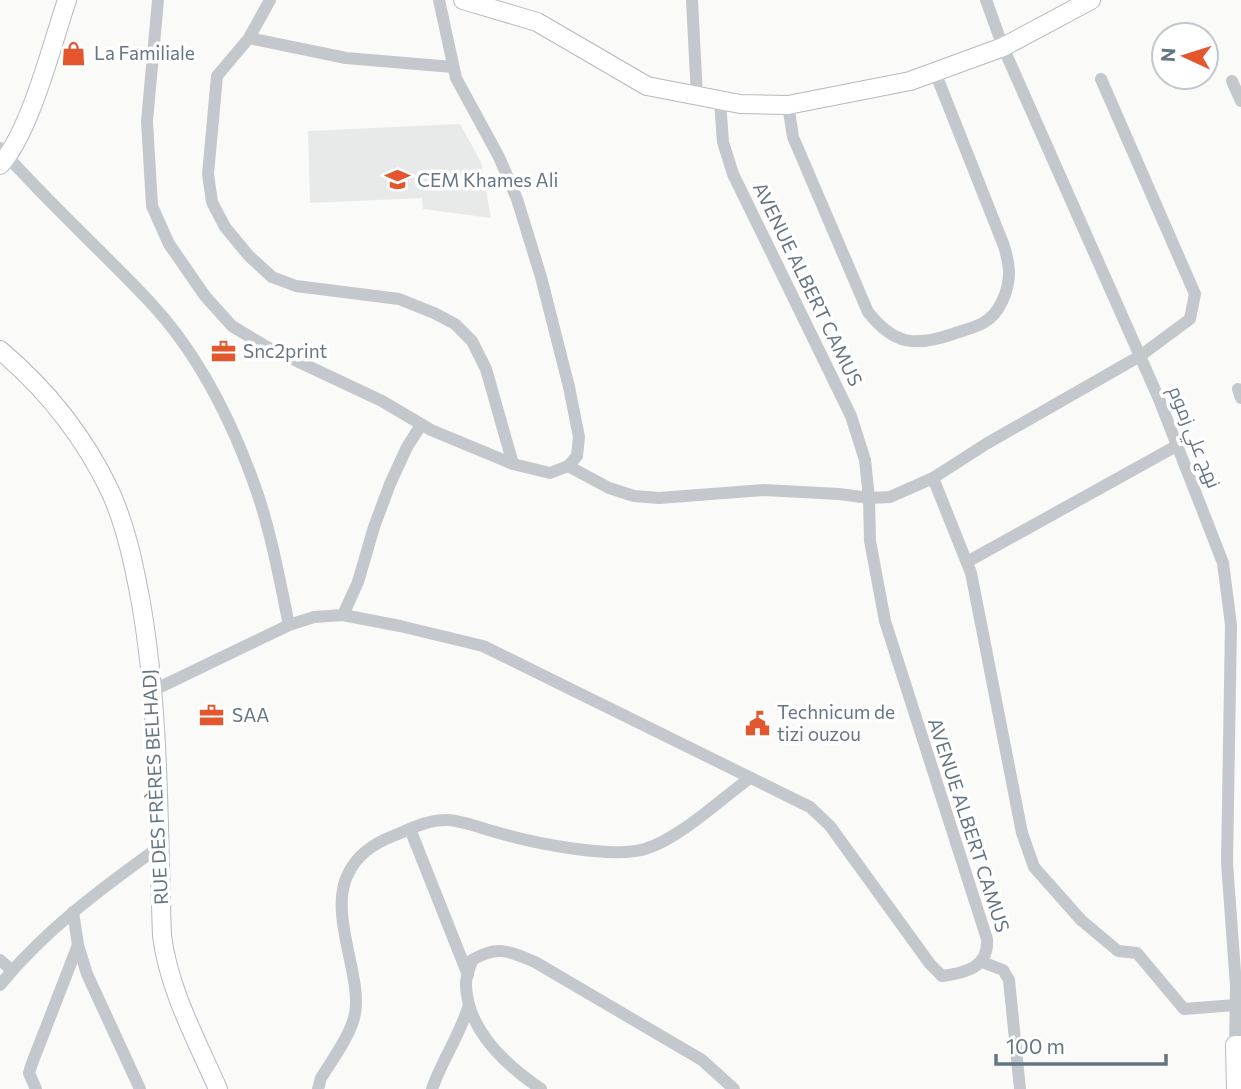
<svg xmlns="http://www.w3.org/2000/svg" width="1241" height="1089" viewBox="0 0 1241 1089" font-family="Commissioner,Cairo,sans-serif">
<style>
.built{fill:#e8e9e9}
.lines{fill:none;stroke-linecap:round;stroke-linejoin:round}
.secondary-casing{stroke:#b3babf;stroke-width:20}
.street{stroke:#c3c8cc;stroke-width:12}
.secondary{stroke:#fff;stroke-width:18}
.labels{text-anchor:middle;stroke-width:7;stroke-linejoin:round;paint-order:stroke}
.poi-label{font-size:19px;fill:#657683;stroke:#fff;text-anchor:start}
.street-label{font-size:19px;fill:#657683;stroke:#fff}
</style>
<rect width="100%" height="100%" fill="#fafaf8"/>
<path class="built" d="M460 124 481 162 491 218 423 209 422 198 310 203 308 131Z"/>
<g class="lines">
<defs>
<g id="secondary">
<path d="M463 0 537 22 647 86 740 104 788 105 910 81 1003 47 1091 0"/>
<path d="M0 165C30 133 52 44 67 0"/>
<path d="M0 350C46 389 84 436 110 491 126 526 134 565 141 603 160 713 158 825 162 936 169 990 196 1039 218 1089"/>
<path d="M1236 1089 1235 1045H1241"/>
</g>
</defs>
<use href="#secondary" class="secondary-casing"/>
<g class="street">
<path d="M158 0 147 121 152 206 169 244 205 296 232 326 265 346 382 401 431 430 513 464 550 473 568 466 577 456 579 437 569 387 541 277 517 199 499 157 456 78 439 0"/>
<path d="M270 0 249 38 217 76 208 174 212 202 225 227 249 256 272 277 296 286 399 299 434 313 455 324 472 341 486 369 513 464"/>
<path d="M692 0 697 97"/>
<path d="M986 0 1003 47 1159 399 1223 563 1231 625 1227 863 1236 986 1235 1045"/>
<path d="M249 38 346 58 453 67"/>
<path d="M1232 81 1241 101"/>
<path d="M788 105 793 137 868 312C894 345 915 347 953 334 963 330 974 328 983 323 1000 314 1009 290 1009 272 1009 263 1006 254 1004 246L935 72"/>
<path d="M0 148C47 202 100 249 149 301 200 355 234 425 258 495 272 537 280 582 289 625"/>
<path d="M1238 389 1241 398"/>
<path d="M568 466 609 488 634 496 659 498 764 490 839 494 869 498 890 497 933 478 986 444 1140 356 1190 319 1195 294 1101 79"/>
<path d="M933 478 971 573 1022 833 1034 867 1081 920 1118 951 1137 953 1184 1009 1235 1005"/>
<path d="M967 562 1178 445"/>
<path d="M343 615 358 582 374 527 390 484 407 447 421 425"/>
<path d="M154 690 289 625 314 617 343 615 400 626 483 646 810 807 830 826 930 964 942 976C966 973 989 967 987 939L885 621 870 541 869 498 865 460 851 416 733 174 723 142 720 101"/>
<path d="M410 829 468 975"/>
<path d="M73 912 78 945 87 974 140 1089"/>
<path d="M0 960 12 970"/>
<path d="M982 962 1003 970 1009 980 1020 1089"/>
<path d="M0 985C45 930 102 888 159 847"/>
<path d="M36 1089 29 1073 31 1066 78 945"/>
<path d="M318 1089 321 1078C332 1060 348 1039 354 1018 365 979 326 913 349 872 358 854 375 843 393 836 410 829 429 819 448 820 464 821 483 829 499 833 533 843 612 859 645 849 679 839 721 799 750 778"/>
<path d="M432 1089C442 1060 460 1035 469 1005"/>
<path d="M541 1089C507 1066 468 1031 466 986 465 978 470 968 472 960 498 945 509 951 535 962L702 1060 734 1089"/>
</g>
<use href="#secondary" class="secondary"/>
</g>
<defs>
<symbol id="shop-bare" viewBox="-9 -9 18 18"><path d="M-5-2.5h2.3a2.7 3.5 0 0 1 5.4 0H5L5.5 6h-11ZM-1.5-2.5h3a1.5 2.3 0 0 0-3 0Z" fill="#e4572e" stroke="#fff" stroke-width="2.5" paint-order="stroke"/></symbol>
<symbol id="school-bare" viewBox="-9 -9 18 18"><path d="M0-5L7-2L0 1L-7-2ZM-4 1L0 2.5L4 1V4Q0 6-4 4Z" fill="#e4572e" stroke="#fff" stroke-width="2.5" paint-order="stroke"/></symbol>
<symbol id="office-bare" viewBox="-9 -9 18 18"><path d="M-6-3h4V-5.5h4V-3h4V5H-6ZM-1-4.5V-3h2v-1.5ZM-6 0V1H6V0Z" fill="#e4572e" stroke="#fff" stroke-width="2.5" paint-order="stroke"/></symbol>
<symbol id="civic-bare" viewBox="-9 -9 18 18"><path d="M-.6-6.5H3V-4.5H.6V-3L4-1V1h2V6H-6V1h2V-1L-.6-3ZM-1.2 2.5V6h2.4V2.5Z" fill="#e4572e" stroke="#fff" stroke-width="2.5" paint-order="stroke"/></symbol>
</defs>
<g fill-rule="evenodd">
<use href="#shop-bare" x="56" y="36" width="35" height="35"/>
<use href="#school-bare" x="380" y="162" width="35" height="35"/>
<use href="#office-bare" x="206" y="334" width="35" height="35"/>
<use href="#office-bare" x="194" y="698" width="35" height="35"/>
<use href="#civic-bare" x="740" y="706" width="35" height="35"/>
</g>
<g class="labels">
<g class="poi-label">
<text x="94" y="60">La Familiale</text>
<text x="417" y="187">CEM Khames Ali</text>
<text x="243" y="358">Snc2print</text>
<text x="777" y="719">Technicum de<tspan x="777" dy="22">tizi ouzou</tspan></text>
<text x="232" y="722">SAA</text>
</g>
<g class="street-label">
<text transform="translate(808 284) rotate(64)" y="7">AVENUE ALBERT CAMUS</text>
<text transform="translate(1195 437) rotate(68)" y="7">نهج علي زموم</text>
<text transform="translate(155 787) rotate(-93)" y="7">RUE DES FRÈRES BELHADJ</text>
<text transform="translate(969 825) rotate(72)" y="7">AVENUE ALBERT CAMUS</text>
</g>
</g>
<g transform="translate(1185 56) rotate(274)"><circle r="33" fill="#ffffff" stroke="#c1c8cd" stroke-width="2"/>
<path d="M0-5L12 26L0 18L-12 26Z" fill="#e4572e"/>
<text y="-10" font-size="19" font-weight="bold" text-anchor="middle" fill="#657683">N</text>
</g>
<path d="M996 1054v10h170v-10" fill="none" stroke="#657683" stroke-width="3.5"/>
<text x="1006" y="1054" font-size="21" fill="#657683" stroke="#ffffff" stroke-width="5" paint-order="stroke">100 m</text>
</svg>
